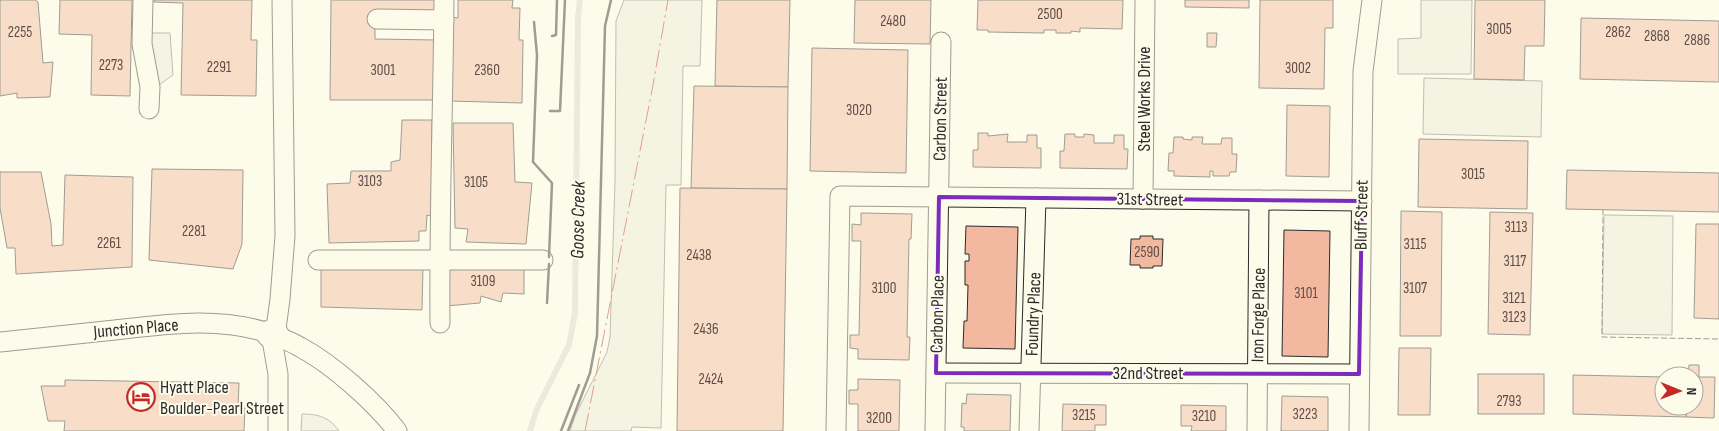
<svg xmlns="http://www.w3.org/2000/svg" width="1719" height="431" viewBox="0 0 1719 431" font-family="'Sofia Sans Condensed',sans-serif">
<style>
.green{fill:#ecebdb;stroke:#74746e}
.parking{fill:#eceadb;stroke:#74746e}
.lines{fill:none;stroke-linecap:round;stroke-linejoin:round}
.stream{stroke:#d8d7c9;stroke-width:6}
.building{fill:#f2b8a0;stroke:#2b2b2b}
.street-casing{stroke:#2b2b2b;stroke-width:21}
.secondary-casing{stroke:#2b2b2b;stroke-width:30}
.street{stroke:#fdfbea;stroke-width:19}
.secondary{stroke:#fdfbea;stroke-width:28}
.fence{stroke:#2b2b2b;stroke-width:1;stroke-dasharray:6 2.5;stroke-linecap:butt}
.wall{stroke:#2b2b2b;stroke-width:2.5}
.power{stroke:#c62828;stroke-width:1;stroke-dasharray:18 4 2.5 4;stroke-linecap:butt}
.marked{fill:none;stroke:#7b2cbf;stroke-width:4;stroke-linejoin:round}
.labels{text-anchor:middle;stroke-width:4;stroke-linejoin:round;paint-order:stroke}
.number-label{font-size:15px;fill:#5d4e48}
.street-label{font-size:18px;fill:#2b2b2b;stroke:#fdfbea}
.poi-label{font-size:18px;fill:#2b2b2b;stroke:#fdfbea;text-anchor:start}
.water-label{font-size:19px;font-style:italic;fill:#2b2b2b;stroke:#fdfbea}
</style>
<rect width="100%" height="100%" fill="#fdfbea"/>
<g class="green">
<path d="M146 33H170L173 75 156 87Z"/>
<path d="M302 414C318 414 329 417 339 431H301Z"/>
</g>
<g class="parking">
<path d="M624 0H702L700 66H683L681 185H666L661 428 632 427 631 431H570L575 416 607 352 610 337 615 182 616 21Z"/>
<path d="M1421 0H1472L1471 74H1398V39L1421 38Z"/>
<path d="M1424 78 1542 81 1541 137 1423 134Z"/>
<path d="M1604 215 1673 216 1672 335 1602 334Z"/>
</g>
<g class="lines">
<path class="stream" d="M530 431 536 411 569 345 575 313 578 17 580 0"/>
</g>
<g class="building">
<path d="M0 0H35L38 2 43 63 53 62 50 97 17 98V93L0 96Z"/>
<path d="M60 0H132L130 96 91 95 92 35 59 34Z"/>
<path d="M154 0H252L251 40H257L256 96 181 95 183 3 154 2Z"/>
<path d="M331 0H435V14L375 13V39L436 40 435 100H330Z"/>
<path d="M458 0H513L512 8H520L519 40H523L522 103 450 101 452 17 458 18Z"/>
<path d="M717 0H790L788 87 715 86Z"/>
<path d="M855 0H931L930 44 854 43Z"/>
<path d="M978 0H1123L1122 29 1080 28V32L1071 31V33H1056V30H1044V33L988 32V30H977Z"/>
<path d="M1185 0H1249V8L1185 7Z"/>
<path d="M1260 0H1333V28H1325L1324 89 1259 88Z"/>
<path d="M1475 0H1545L1544 46H1525L1524 80 1474 79Z"/>
<path d="M1581 18 1719 21V82L1580 79Z"/>
<path d="M1207 33H1217L1216 47H1207Z"/>
<path d="M812 48 908 50 906 173 810 171Z"/>
<path d="M694 86 788 87 787 189 691 188Z"/>
<path d="M1287 105 1330 106 1329 177 1286 176Z"/>
<path d="M402 120H432L431 216 427 215 426 231H419V241L329 243 327 184 350 183 351 171H391V162L400 160Z"/>
<path d="M453 123H513L515 182 532 183 526 244 466 242 468 229 455 228Z"/>
<path d="M978 133H988V136L1008 134 1007 142H1027V135H1037V148H1041V168L973 167V150H978Z"/>
<path d="M1065 134H1075V137H1084V134L1094 135V143H1114V135H1124V149H1128L1127 169 1060 168V151H1064Z"/>
<path d="M1174 137H1183V139L1192 140V137H1203L1202 144H1221L1222 138H1232V154H1237L1236 172H1230L1229 176H1213V171H1210V177L1174 176V171H1168L1169 153H1173Z"/>
<path d="M1419 139 1528 141 1527 209 1418 207Z"/>
<path d="M152 169 243 170 242 244 233 269 149 260Z"/>
<path d="M1567 170 1719 173V212L1566 209Z"/>
<path d="M0 172H41L51 224 52 246 63 245 65 175 133 177 132 267 16 274 15 248H7L0 208Z"/>
<path d="M680 188 787 189 783 431H677Z"/>
<path d="M1401 211 1442 212 1441 336H1400Z"/>
<path d="M1490 212 1533 213 1530 335 1488 334Z"/>
<path d="M861 213 912 214 911 239H909L907 337H910L909 360 858 359V349L850 348V335H859L861 241H852V224L861 225Z"/>
<path d="M1696 224H1719V319L1694 318Z"/>
<path d="M966 226 1018 227 1015 349 963 348 964 321H967L968 285H965V261H969V254H965Z"/>
<path d="M1284 230 1330 231 1328 357 1282 356Z"/>
<path d="M1140 236H1153V239H1163L1162 266H1153V268H1140V265H1130L1131 239H1140Z"/>
<path d="M524 263V294L503 293 501 302 481 296 480 303 446 306 444 269Z"/>
<path d="M423 267 422 310 321 307V268Z"/>
<path d="M1399 348H1431L1430 415H1398Z"/>
<path d="M1689 365H1699V377H1715L1714 418 1686 417 1687 406H1694V376H1688Z"/>
<rect x="1478" y="374" width="66" height="40"/>
<path d="M1573 375 1664 377V406H1686V417L1573 414Z"/>
<path d="M858 379 900 380 899 431H858V404H849V390H858Z"/>
<path d="M65 380 239 383 238 408H245L244 431H64L65 421H48L41 386H65Z"/>
<path d="M967 394 1011 395 1010 431H964V427H961L962 403 966 404Z"/>
<path d="M1282 396 1328 397V431H1281Z"/>
<path d="M1063 404 1106 405V425H1095V431H1062Z"/>
<path d="M1181 405 1226 406V431H1191L1192 426H1181Z"/>
</g>
<g class="lines">
<defs>
<g id="street">
<path d="M143 0 142 44 150 87 149 109"/>
<path d="M282 0 285 236 280 299 275 336C283 339 292 342 300 347 332 364 375 402 397 431"/>
<path d="M377 19 444 20"/>
<path d="M1143 199 1145 0"/>
<path d="M318 260H543"/>
<path d="M440 323C439 216 443 108 444 0"/>
<path d="M0 342C38 338 76 334 115 330 166 324 221 316 271 334L278 374V431"/>
<path d="M936 373 1359 374"/>
<path d="M836 431 840 196 1362 201"/>
<path d="M935 431 941 42"/>
<path d="M1029 431 1036 198"/>
<path d="M1257 431 1259 200"/>
<path d="M1359 431 1363 71 1372 0"/>
</g>
<path id="secondary" d="M271 334 275 336"/>
</defs>
<use href="#street" class="street-casing"/>
<use href="#secondary" class="secondary-casing"/>
<use href="#street" class="street"/>
<use href="#secondary" class="secondary"/>
<path class="fence" d="M1603 209 1602 337 1719 339"/>
<g class="wall">
<path d="M534 22 537 55 533 162 552 183 549 257"/>
<path d="M552 36 556 35 557 0"/>
<path d="M550 111H560L565 0"/>
<path d="M547 303 549 264"/>
<path d="M561 431 579 385"/>
<path d="M568 431 590 373 597 336 605 26 611 0"/>
</g>
<path class="power" d="M585 431 653 85 668 0"/>
</g>
<path d="M0 0H1719V431H0ZM939 197 1362 201 1359 374 936 373Z" fill="#fdfbea" fill-opacity=".55" fill-rule="evenodd"/>
<path class="marked" d="M939 197 1362 201 1359 374 936 373Z"/>
<defs>
<symbol id="hotel-ring" viewBox="-11 -11 22 22"><circle r="9.5" fill="#fdfbea" stroke="#c62828" stroke-width="1.5"/><path d="M-6-4.5h1.5V1H6V5H4.5V3h-9V5H-6ZM-4 0a1.8 1.8 0 1 1 3.6 0ZM.5 0V-2.5h3Q6-2.5 6 0Z" fill="#c62828"/></symbol>
</defs>
<g fill-rule="evenodd">
<use href="#hotel-ring" x="125" y="381" width="32" height="32"/>
</g>
<g class="labels">
<g class="number-label">
<text x="1050" y="19">2500</text>
<text x="893" y="26">2480</text>
<text x="1499" y="34">3005</text>
<text x="20" y="37">2255</text>
<text x="1618" y="37">2862</text>
<text x="1657" y="41">2868</text>
<text x="1697" y="45">2886</text>
<text x="111" y="70">2273</text>
<text x="219" y="72">2291</text>
<text x="1298" y="73">3002</text>
<text x="383" y="75">3001</text>
<text x="487" y="75">2360</text>
<text x="859" y="115">3020</text>
<text x="1473" y="179">3015</text>
<text x="370" y="186">3103</text>
<text x="476" y="187">3105</text>
<text x="1516" y="232">3113</text>
<text x="194" y="236">2281</text>
<text x="109" y="248">2261</text>
<text x="1415" y="249">3115</text>
<text x="1147" y="257">2590</text>
<text x="699" y="260">2438</text>
<text x="1515" y="266">3117</text>
<text x="483" y="286">3109</text>
<text x="884" y="293">3100</text>
<text x="1415" y="293">3107</text>
<text x="1306" y="298">3101</text>
<text x="1514" y="303">3121</text>
<text x="1514" y="322">3123</text>
<text x="706" y="334">2436</text>
<text x="711" y="384">2424</text>
<text x="1509" y="406">2793</text>
<text x="1305" y="419">3223</text>
<text x="1084" y="420">3215</text>
<text x="1204" y="421">3210</text>
<text x="879" y="423">3200</text>
</g>
<g class="street-label">
<text transform="translate(1144 99) rotate(-90)" y="6">Steel Works Drive</text>
<text transform="translate(940 119) rotate(-89)" y="6">Carbon Street</text>
<text transform="translate(1150 199) rotate(1)" y="6">31st Street</text>
<text transform="translate(1361 215) rotate(-89)" y="6">Bluff Street</text>
<text transform="translate(937 314) rotate(-89)" y="6">Carbon Place</text>
<text transform="translate(1033 314) rotate(-88)" y="6">Foundry Place</text>
<text transform="translate(1258 315) rotate(-89)" y="6">Iron Forge Place</text>
<text transform="translate(136 328) rotate(-5)" y="6">Junction Place</text>
<text x="1148" y="379">32nd Street</text>
</g>
<g class="poi-label">
<text x="160" y="393">Hyatt Place<tspan x="160" dy="21">Boulder-Pearl Street</tspan></text>
</g>
<g class="water-label">
<text transform="translate(577 220) rotate(-89)" y="7">Goose Creek</text>
</g>
</g>
<g transform="translate(1679 391) rotate(91)"><circle r="24" fill="#fdfbea" stroke="#a9a89e"/>
<path d="M0-4L9 19L0 12L-9 19Z" fill="#c62828"/>
<text y="-8" font-size="14" font-weight="bold" text-anchor="middle" fill="#2b2b2b">N</text>
</g>
</svg>
